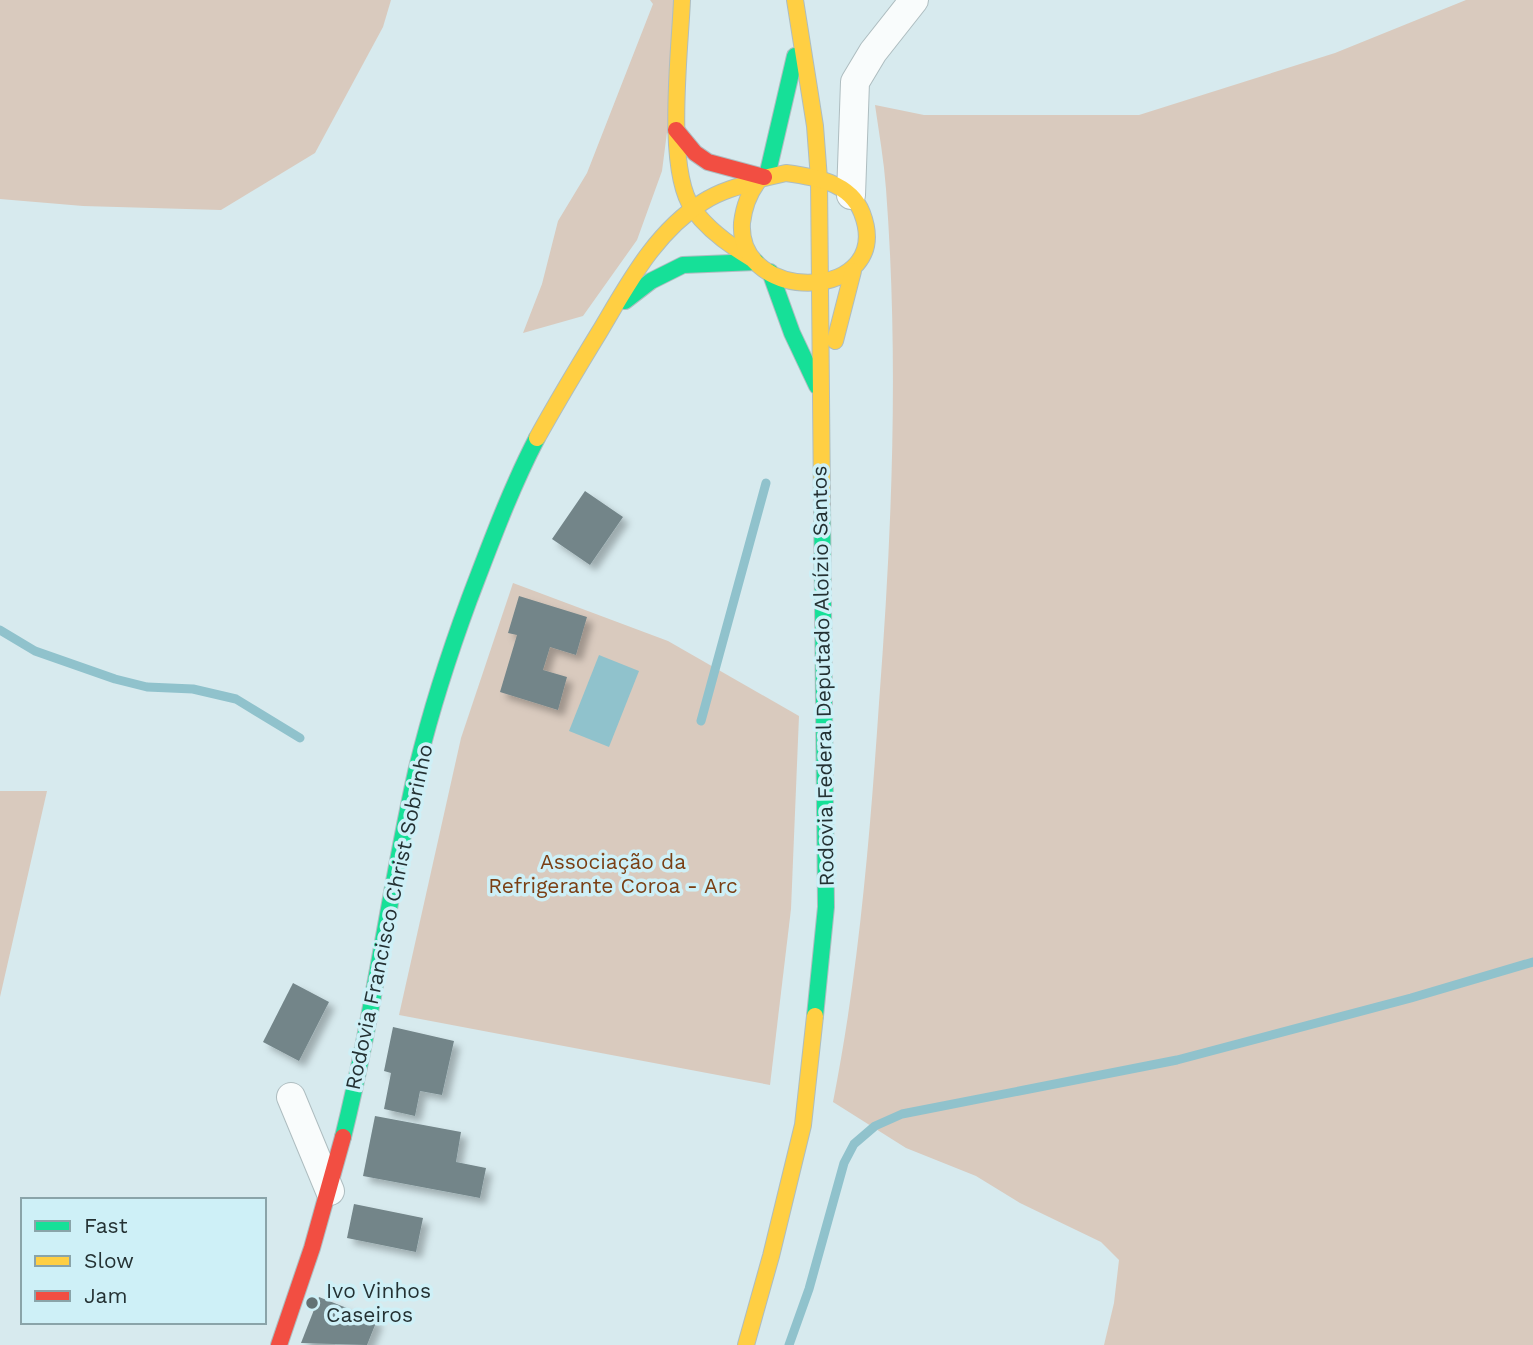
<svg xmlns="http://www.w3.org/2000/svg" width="1533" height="1345" viewBox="0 0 1533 1345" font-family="'Work Sans',sans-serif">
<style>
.green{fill:#d9cabe}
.water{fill:#90c2cc}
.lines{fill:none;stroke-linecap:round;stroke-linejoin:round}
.stream{stroke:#90c2cc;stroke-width:9}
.building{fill:#738589;filter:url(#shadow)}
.street-casing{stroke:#aebdc0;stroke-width:30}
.fast-casing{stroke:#aebdc0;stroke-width:18}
.slow-casing{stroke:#aebdc0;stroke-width:18}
.jam-casing{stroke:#aebdc0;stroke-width:18}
.street{stroke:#f9fcfc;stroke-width:28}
.fast{stroke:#16e098;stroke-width:16}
.slow{stroke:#ffcf43;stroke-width:16}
.jam{stroke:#f24e42;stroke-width:16}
.poi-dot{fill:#637274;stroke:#cef0f7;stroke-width:2.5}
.labels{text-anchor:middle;stroke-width:7;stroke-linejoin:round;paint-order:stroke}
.street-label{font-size:21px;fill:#243133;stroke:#cef0f7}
.park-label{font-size:21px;fill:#7a3f14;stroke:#cef0f7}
.poi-label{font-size:21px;fill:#243133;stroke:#cef0f7;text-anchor:start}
</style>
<defs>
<filter id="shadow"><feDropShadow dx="6" dy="6" stdDeviation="3.5" flood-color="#0004"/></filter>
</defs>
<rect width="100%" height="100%" fill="#d7eaee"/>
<g class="green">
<path d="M0 0H391L383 27 315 153 221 210 83 206 0 199Z"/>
<path d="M650 0H684L662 171 637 240 583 316 523 333 542 284 558 221 587 173 653 4Z"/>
<path d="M1466 0H1533V1345H1104L1114 1303 1119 1260 1101 1242 1020 1203 976 1176 906 1148 833 1102C859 970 870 836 879 703 892 532 899 360 886 189 884 161 879 133 875 105L924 115H1139L1335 53Z"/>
<path d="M513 583 668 641 799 716 791 909 770 1085 399 1015 461 738Z"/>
<path d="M0 791H47L0 997Z"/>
</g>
<path class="water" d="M599 655 639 671 609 747 569 731Z"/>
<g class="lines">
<g class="stream">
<path d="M0 630 35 651 115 679 147 687 193 689 236 699 300 738"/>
<path d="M701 721 766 483"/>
<path d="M789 1345 809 1289 844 1163 854 1144 875 1126 902 1114 1177 1060 1411 998 1533 962"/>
</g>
</g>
<g class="building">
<path d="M585 491 623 517 590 565 552 539Z"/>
<path d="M519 596 587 617 576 655 550 647 543 670 567 677 558 710 500 692 517 635 508 633Z"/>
<path d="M293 983 329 1002 299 1061 263 1042Z"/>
<path d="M393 1027 454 1041 442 1095 420 1091 415 1116 384 1109 391 1073 384 1071Z"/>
<path d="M375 1116 461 1132 456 1162 486 1168 480 1198 363 1176Z"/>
<path d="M354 1204 423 1218 416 1252 347 1238Z"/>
<path d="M319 1297 377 1320 367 1345 301 1343Z"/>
</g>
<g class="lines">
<defs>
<g id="street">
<path d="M851 195 855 82 873 52 914 0"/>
<path d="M291 1097 330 1191"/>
</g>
<g id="fast">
<path d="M767 176 795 56"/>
<path d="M770 272 792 333 817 386"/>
<path d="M625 301 651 281 683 265 756 262"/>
<path d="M815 1016 826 907 822 504"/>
<path d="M343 1137C373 1017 389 893 416 772 430 713 448 657 469 600 490 545 510 490 537 438"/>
</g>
<g id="slow">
<path d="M682 0C680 50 665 170 693 209 708 230 729 245 751 258"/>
<path d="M795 0 815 126 819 179 822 504"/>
<path d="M786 173C815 177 850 182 862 213 896 302 737 306 742 223 744 206 749 192 760 179Z"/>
<path d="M835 341 853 271"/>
<path d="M537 438C557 402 578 367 600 331 628 284 655 232 703 202 720 191 739 186 758 181"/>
<path d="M746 1345 771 1256 803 1125 815 1016"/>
</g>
<g id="jam">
<path d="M676 130 695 153 708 162 764 177"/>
<path d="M279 1345 312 1248 343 1137"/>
</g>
</defs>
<use href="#street" class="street-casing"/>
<use href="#fast" class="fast-casing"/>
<use href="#slow" class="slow-casing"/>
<use href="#jam" class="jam-casing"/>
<use href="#street" class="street"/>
<use href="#fast" class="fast"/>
<use href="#slow" class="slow"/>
<use href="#jam" class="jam"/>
</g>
<circle class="poi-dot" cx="312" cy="1303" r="7"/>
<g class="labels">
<g class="street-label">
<text transform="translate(823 676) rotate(-91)" y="7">Rodovia Federal Deputado Aloízio Santos</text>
<text transform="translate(389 917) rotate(-78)" y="7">Rodovia Francisco Christ Sobrinho</text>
</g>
<g class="park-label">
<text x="613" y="869">Associação da<tspan x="613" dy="24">Refrigerante Coroa - Arc</tspan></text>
</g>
<g class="poi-label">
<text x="326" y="1298">Ivo Vinhos<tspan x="326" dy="24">Caseiros</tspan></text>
</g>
</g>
<rect x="21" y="1198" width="245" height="126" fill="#cef0f7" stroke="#8aa4a9" stroke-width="2"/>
<rect x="35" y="1221" width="35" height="10" fill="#16e098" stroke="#8aa4a9" stroke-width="2"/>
<text x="84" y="1233" font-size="21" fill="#243133">Fast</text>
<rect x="35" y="1256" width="35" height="10" fill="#ffcf43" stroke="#8aa4a9" stroke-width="2"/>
<text x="84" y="1268" font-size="21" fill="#243133">Slow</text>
<rect x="35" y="1291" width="35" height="10" fill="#f24e42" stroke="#8aa4a9" stroke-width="2"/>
<text x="84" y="1303" font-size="21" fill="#243133">Jam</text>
</svg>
